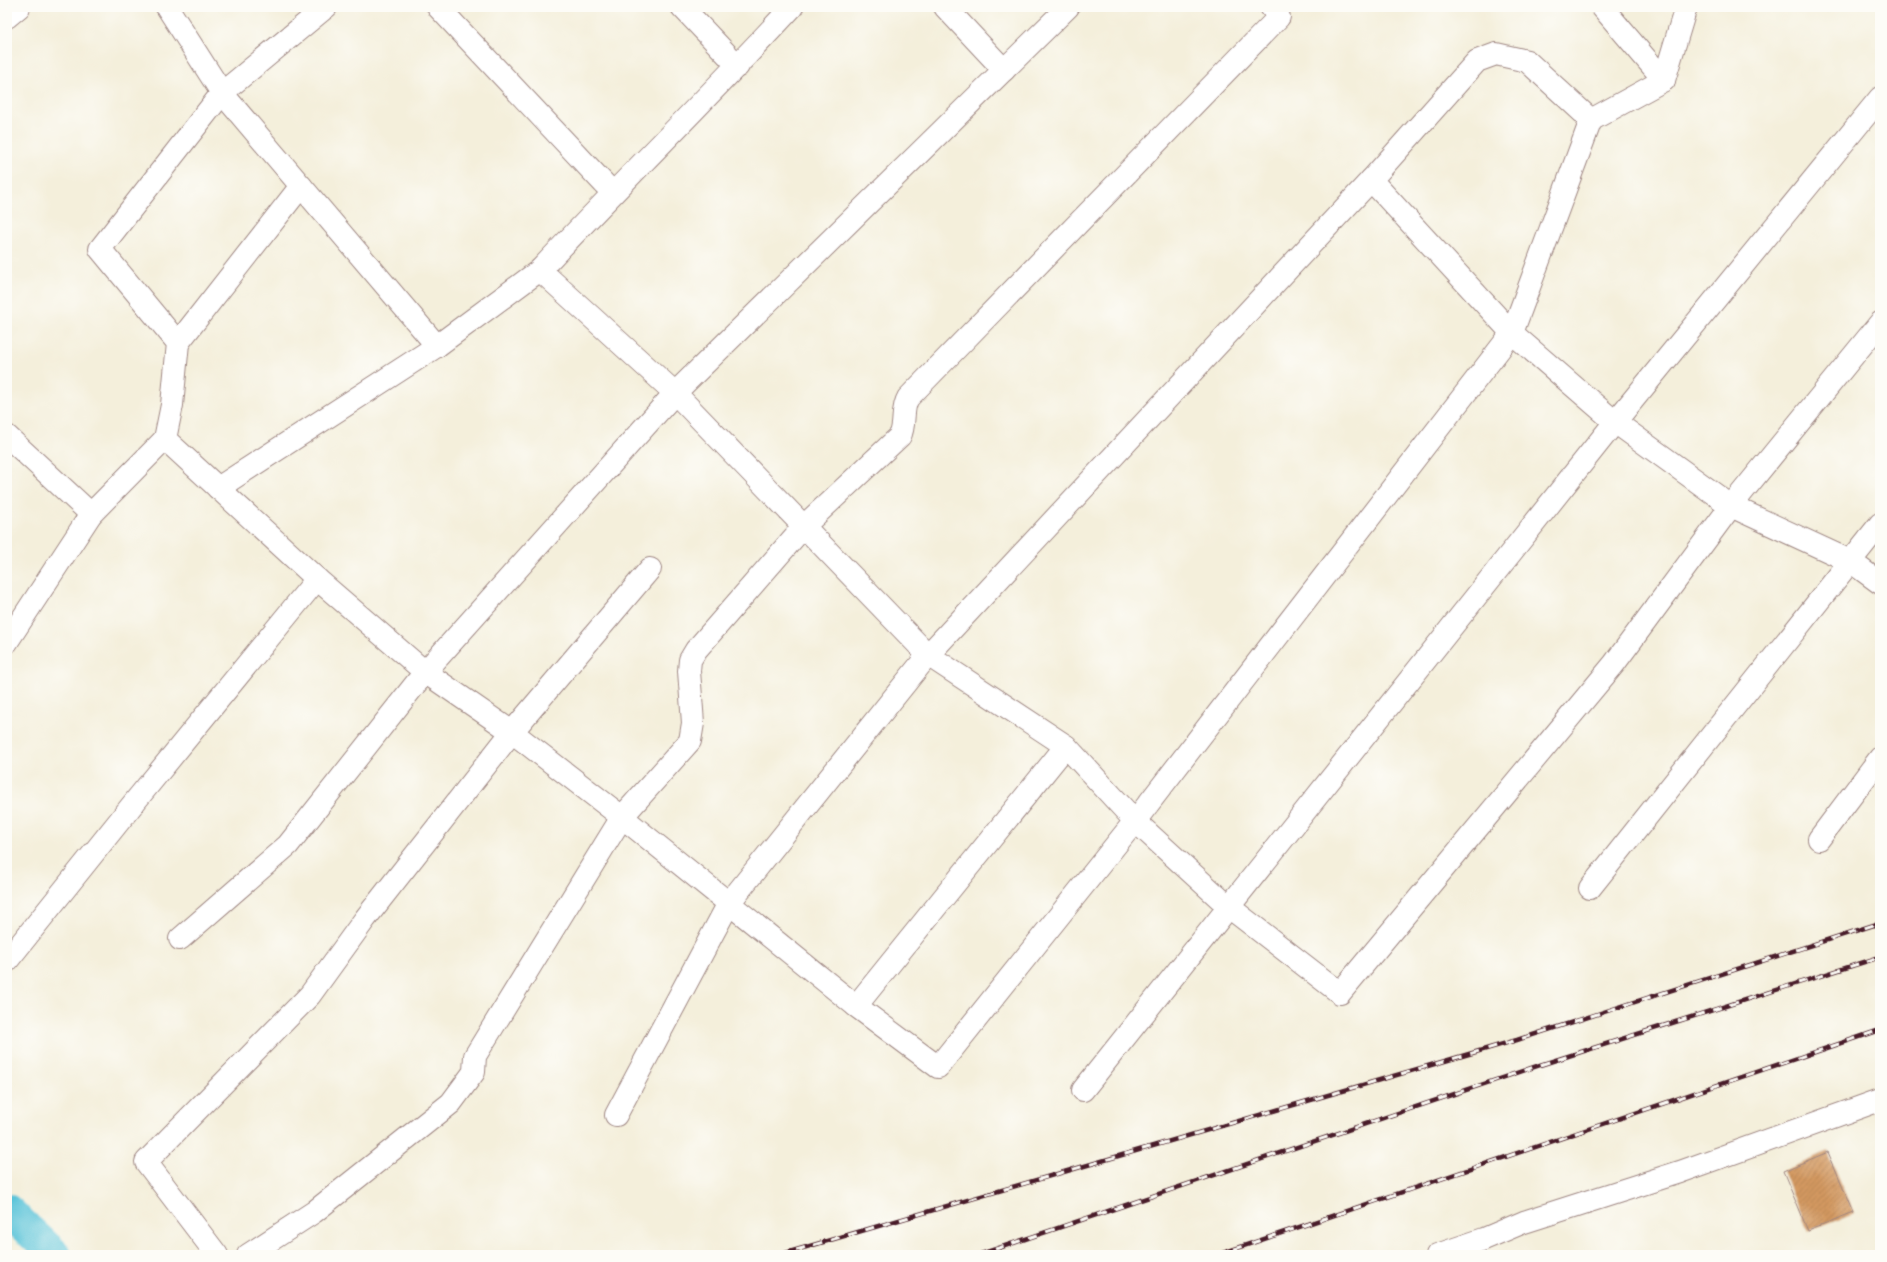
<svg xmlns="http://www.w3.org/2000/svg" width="1887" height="1262" viewBox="0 0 1887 1262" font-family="'Indie Flower',sans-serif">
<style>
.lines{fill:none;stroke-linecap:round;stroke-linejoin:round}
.canal{stroke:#5cc4d9;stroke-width:33}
.building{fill:url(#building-hatch)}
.minor-casing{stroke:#9f8783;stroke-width:24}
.minor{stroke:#fff;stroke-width:22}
.rail-casing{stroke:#4a1f2b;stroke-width:4.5}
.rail{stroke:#fdfcf7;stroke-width:3;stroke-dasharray:9;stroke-linecap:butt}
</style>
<defs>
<pattern id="building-hatch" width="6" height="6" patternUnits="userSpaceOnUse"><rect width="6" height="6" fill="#d39961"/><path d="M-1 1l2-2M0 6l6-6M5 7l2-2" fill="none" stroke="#ad7c50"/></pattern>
</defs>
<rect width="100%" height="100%" fill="#fdfcf7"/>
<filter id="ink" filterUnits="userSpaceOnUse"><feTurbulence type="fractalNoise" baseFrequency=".025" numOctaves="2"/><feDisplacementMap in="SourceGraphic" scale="8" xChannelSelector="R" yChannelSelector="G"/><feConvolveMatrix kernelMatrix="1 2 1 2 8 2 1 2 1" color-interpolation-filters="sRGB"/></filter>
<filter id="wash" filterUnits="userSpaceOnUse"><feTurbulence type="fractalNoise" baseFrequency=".012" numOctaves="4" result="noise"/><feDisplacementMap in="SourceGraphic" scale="16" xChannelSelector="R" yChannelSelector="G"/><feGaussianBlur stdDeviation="0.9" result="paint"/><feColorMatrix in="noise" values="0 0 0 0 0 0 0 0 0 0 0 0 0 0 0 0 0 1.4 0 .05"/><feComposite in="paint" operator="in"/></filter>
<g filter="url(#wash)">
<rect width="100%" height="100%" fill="#f4efdb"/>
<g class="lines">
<path class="canal" d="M7 1210 55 1255"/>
</g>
<g id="blocks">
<path class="building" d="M1828 1152 1854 1213 1808 1231 1783 1171Z"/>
</g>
</g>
<g filter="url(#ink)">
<use href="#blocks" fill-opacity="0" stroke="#9f8783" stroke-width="1"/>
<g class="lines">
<defs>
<g id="minor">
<path d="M167 7 222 93 437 346 540 270"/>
<path d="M326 7 222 93 100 249 178 343 172 405 165 439 317 579 425 672 512 732 622 817 856 1006 938 1067 1135 821 1066 746 928 655 675 393 540 270C623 181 710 96 792 7"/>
<path d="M438 7 612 192"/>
<path d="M682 7 738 66"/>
<path d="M945 7 1004 70"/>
<path d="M1602 7 1664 80"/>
<path d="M1686 7 1664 80 1591 120 1527 61 1496 54 1477 61 1371 180 1512 333 1615 422 1731 506 1850 561 1880 583"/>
<path d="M7 17 19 7"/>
<path d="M1591 120 1512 333 1135 821 1229 907 1340 993 1614 664 1731 506 1880 323"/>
<path d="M178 343 301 186"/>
<path d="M7 436 91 514"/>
<path d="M218 488 437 346"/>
<path d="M7 642 91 514 165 439"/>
<path d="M1819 839 1880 758"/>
<path d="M1590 888 1880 524"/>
<path d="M180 939 288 845 425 672 675 393 1068 7"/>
<path d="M7 961 137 799 317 579"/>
<path d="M856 1006 1066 746"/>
<path d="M1083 1090 1615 422 1880 98"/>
<path d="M616 1115 729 903 928 655 1371 180"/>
<path d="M217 1255 146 1162 310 995 365 919 512 732 650 569"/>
<path d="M248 1255 314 1212 451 1103 474 1072 475 1056 622 817 690 741 693 723 689 671 690 660 696 650 804 526 900 436C906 424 901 410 908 398L1279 17 1271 7"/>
<path d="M1437 1255 1484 1239 1524 1222 1680 1172 1880 1100"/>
</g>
</defs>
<use href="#minor" class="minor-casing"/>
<use href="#minor" class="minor"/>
<defs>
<g id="rail">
<path d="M779 1255 1517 1040 1880 923"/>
<path d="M978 1255 1540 1065 1880 957"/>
<path d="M1217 1255 1880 1030"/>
</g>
</defs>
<use href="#rail" class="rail-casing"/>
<use href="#rail" class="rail"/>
</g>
</g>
<rect width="1887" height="1262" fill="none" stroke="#fdfcf7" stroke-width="24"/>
</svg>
